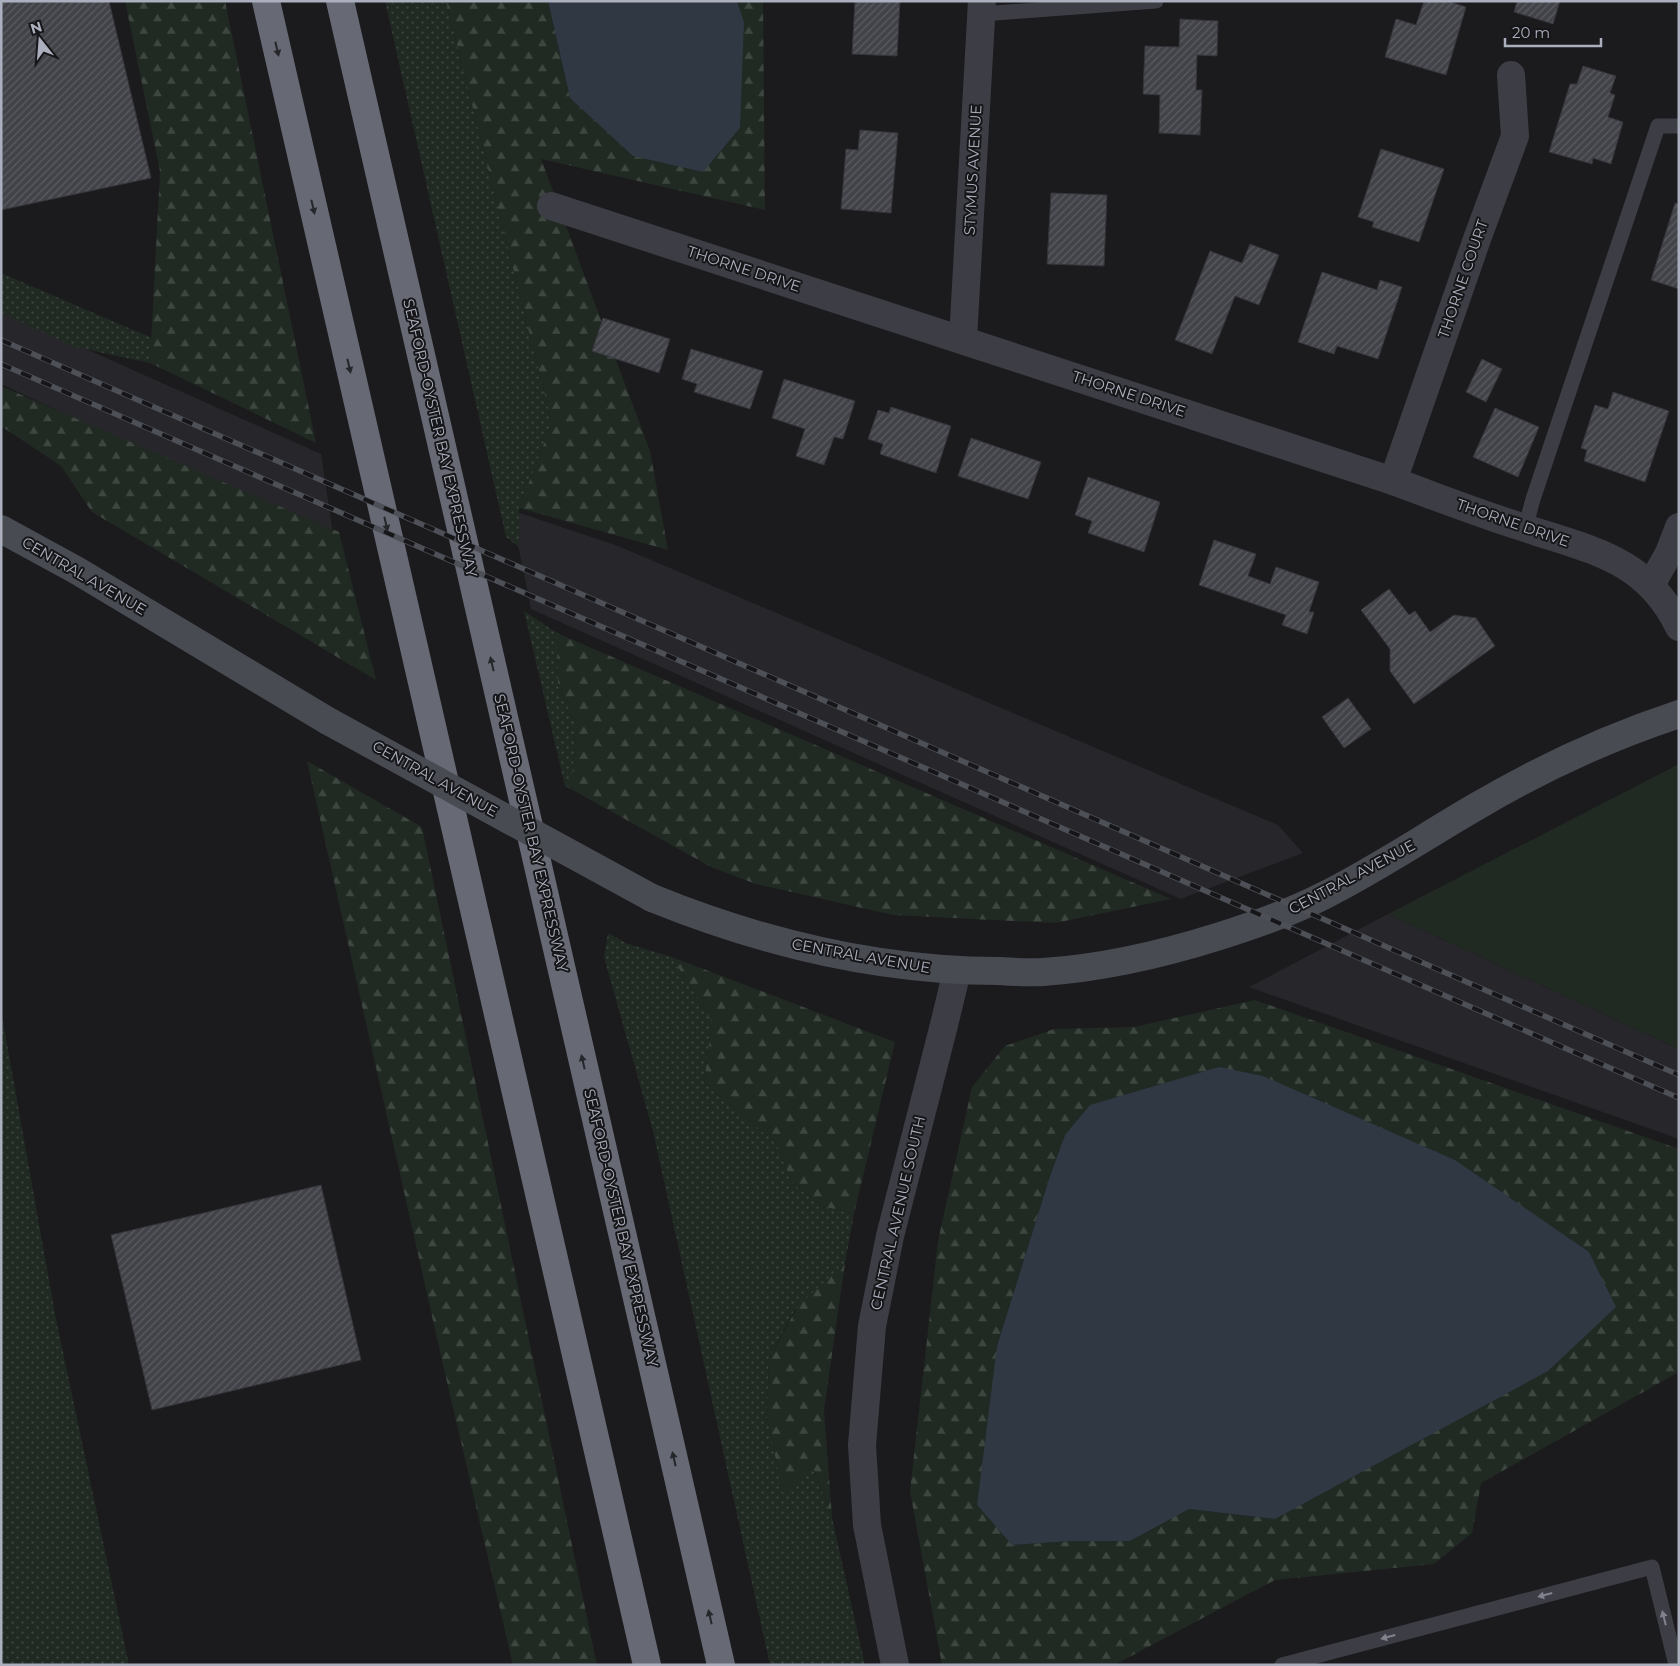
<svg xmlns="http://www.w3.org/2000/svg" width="1680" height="1666" viewBox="0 0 1680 1666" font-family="Montserrat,sans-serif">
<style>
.built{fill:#27272b}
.grass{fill:url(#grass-dots)}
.forest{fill:url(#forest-firs);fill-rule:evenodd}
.park{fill:#202922}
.water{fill:#2f3843}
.building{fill:url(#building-hatch);stroke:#35343a}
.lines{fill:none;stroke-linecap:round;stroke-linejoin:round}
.service{stroke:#3d3e45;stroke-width:15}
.minor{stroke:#3d3e45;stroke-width:28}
.secondary{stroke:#494b53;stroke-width:28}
.motorway{stroke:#676974;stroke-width:28}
.rail-casing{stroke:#4e5058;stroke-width:5.5}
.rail{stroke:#161619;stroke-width:4;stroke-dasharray:11;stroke-linecap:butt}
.secondary-bridge{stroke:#494b53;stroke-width:28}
.oneway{fill:#26272b}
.oneway2{fill:#80828e}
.labels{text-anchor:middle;stroke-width:4;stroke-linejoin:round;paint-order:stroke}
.street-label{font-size:15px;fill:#acb0be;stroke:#161619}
</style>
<defs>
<pattern id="grass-dots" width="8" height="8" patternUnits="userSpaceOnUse" patternTransform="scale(1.25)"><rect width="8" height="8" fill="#202922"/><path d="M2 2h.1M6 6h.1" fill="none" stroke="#3e4640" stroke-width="1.8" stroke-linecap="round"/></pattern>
<pattern id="forest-firs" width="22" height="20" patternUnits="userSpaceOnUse" patternTransform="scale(1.25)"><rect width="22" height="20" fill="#202922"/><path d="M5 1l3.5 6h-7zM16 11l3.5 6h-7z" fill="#3e4640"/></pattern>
<pattern id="building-hatch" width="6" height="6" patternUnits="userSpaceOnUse" patternTransform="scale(1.25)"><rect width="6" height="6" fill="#424348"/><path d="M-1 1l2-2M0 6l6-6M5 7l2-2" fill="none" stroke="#5b5c61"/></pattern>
</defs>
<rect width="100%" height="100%" fill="#1b1b1e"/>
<g class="built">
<path d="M1 311 321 454 334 540 1 384Z"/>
<path d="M511 510 618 546 1278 825 1303 853 1181 899 531 609Z"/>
<path d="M1388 914 1679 1049V1139L1249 987Z"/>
</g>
<g class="grass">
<path d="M385 1H446L552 423 519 508V547L506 537Z"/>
<path d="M1 273 152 338 150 363 71 346 1 312Z"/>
<path d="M524 611 557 633 558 686 577 725 571 789 565 786Z"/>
<path d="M608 933 628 944 672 957 712 1022 704 1083 776 1143 792 1183 822 1206 854 1214 845 1263 794 1311 769 1358 767 1418 783 1492 813 1467 832 1518 865 1665H770L653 1131 604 957Z"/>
<path d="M1 1010 55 1314 129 1665H1Z"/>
</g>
<g class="forest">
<path d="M125 1H225L316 443 150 363 160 171Z"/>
<path d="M446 1H548L570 98 744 22 737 1H763L765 210 541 159 650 451 668 550 519 508 552 423Z"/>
<path d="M1 386 339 532 376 680 92 512 61 466 1 426Z"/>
<path d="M557 633 1171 899 1055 923 893 915 756 884 711 867 571 789 577 725 558 686Z"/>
<path d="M307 761 422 827 597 1665H513L441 1356Z"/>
<path d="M672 957 895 1042 854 1214 822 1206 792 1183 776 1143 704 1083 712 1022Z"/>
<path d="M1255 1000 1679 1149V1372L1481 1483 1472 1533 1434 1564 1275 1580 1114 1665H942L910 1491 938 1241 972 1087 1005 1046 1054 1029 1134 1027ZM1065 1135 1275 1519 1189 1509 1071 1541 1013 1545 997 1346 1050 1176Z"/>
<path d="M845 1263 824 1410 832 1518 813 1467 783 1493 767 1418 769 1358 798 1306Z"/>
</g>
<path class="park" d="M1679 764V1049L1388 914Z"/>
<g class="water">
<path d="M548 1H737L744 22 740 128 703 172 633 156 570 98Z"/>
<path d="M1219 1067 1263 1076 1455 1160 1589 1252 1616 1307 1548 1371 1275 1519 1189 1509 1130 1541H1071L1012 1545 977 1505 997 1346 1050 1176 1065 1135 1090 1105Z"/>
</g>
<g class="building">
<path d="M1 1H109L151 178 1 210Z"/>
<path d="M855 1H900L897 56 852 54Z"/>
<path d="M1424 1H1448L1466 7 1446 75 1385 57 1396 19 1416 25Z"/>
<path d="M1517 1H1560L1553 24 1514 12Z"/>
<path d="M1180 19 1218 21 1217 56 1197 55 1196 90H1202L1200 135 1159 133 1160 95 1143 94 1145 46 1179 47Z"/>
<path d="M1583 66 1616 76 1610 93 1615 95 1608 117 1623 122 1611 164 1593 158 1592 164 1549 152 1570 84H1577Z"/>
<path d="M860 130 898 133 891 213 841 209 846 149 858 150Z"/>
<path d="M1381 149 1444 169 1419 242 1372 227 1374 222 1358 217Z"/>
<path d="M1051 193 1107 195 1104 266 1047 264Z"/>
<path d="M1675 203 1679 204V289L1651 280Z"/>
<path d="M1250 244 1279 255 1259 305 1235 296 1212 354 1175 340 1210 251 1242 263Z"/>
<path d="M1322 272 1377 290 1380 280 1402 287 1378 359 1337 346 1334 354 1298 342Z"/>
<path d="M603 318 670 339 659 373 592 351Z"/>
<path d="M691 349 763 371 750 409 694 392 697 384 682 379Z"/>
<path d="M1482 359 1502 369 1486 402 1466 392Z"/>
<path d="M784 379 855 401 843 439 834 437 824 465 796 456 805 429 772 418Z"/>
<path d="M1613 392 1669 411 1645 482 1584 461 1587 450 1581 448 1595 405 1608 409Z"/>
<path d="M891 407 951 426 936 473 880 454 883 444 868 439 878 410 889 413Z"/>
<path d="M1495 408 1539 427 1518 477 1473 457Z"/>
<path d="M971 438 1041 462 1028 499 958 476Z"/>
<path d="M1088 477 1160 502 1144 552 1088 533 1092 521 1075 515Z"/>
<path d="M1214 540 1256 554 1248 576 1270 584 1276 567 1319 582 1309 612H1314L1307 634 1282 625 1286 615 1199 585Z"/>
<path d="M1389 589 1409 615 1415 611 1430 632 1454 615 1476 618 1495 646 1414 704 1390 671V649L1361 610Z"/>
<path d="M1348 698 1371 729 1344 748 1322 717Z"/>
<path d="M321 1185 361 1360 152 1410 111 1235Z"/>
</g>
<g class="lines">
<g class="service">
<path d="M982 14 1156 1"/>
<path d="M1525 529 1533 499 1658 126H1679"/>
<path d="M1282 1665 1652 1567 1676 1665"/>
</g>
<g class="minor">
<path d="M551 206 1393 481C1437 497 1480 514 1525 528 1590 550 1646 558 1679 627"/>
<path d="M963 339 982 1"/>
<path d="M1393 481 1477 239 1515 136 1511 75"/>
<path d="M1651 585 1669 553 1679 527"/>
<path d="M895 1665 867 1525 862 1445 872 1326 890 1236 944 1025 957 971"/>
</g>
<g class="secondary">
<path d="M1 529 76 570 328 721"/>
<path d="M652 898C763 943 879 971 999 971 1014 972 1029 973 1043 972 1103 968 1163 954 1220 936 1255 925 1290 913 1323 896 1377 869 1427 835 1479 805 1542 768 1609 737 1679 714"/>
</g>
<g class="motorway">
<path d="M266 1 647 1665"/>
<path d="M340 1 721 1665"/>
</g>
<defs>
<g id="rail">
<path d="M1 340 1679 1075"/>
<path d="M1 364 1679 1098"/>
</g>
</defs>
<use href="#rail" class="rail-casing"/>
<use href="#rail" class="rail"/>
<path class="secondary-bridge" d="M328 721 652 898"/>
</g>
<defs><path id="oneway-solid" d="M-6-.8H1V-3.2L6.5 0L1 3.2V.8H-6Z" transform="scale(1.25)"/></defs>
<g class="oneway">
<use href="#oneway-solid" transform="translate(277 49) rotate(77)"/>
<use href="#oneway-solid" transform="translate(313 207) rotate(77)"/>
<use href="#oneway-solid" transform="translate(349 366) rotate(77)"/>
<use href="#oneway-solid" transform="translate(386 524) rotate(77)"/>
<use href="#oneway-solid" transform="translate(492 664) rotate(-103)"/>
<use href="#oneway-solid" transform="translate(583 1062) rotate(-103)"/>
<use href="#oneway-solid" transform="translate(674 1459) rotate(-103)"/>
<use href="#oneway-solid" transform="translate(710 1617) rotate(-103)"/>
</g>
<g class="oneway2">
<use href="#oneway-solid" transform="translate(1545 1595) rotate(165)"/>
<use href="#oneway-solid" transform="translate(1664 1618) rotate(-104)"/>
<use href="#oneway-solid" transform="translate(1388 1637) rotate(165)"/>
</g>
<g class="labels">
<g class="street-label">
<text transform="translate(973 170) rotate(-87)" y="5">STYMUS AVENUE</text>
<text transform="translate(744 269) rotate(18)" y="5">THORNE DRIVE</text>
<text transform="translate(1463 279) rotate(-71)" y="5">THORNE COURT</text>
<text transform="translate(1129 394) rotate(18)" y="5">THORNE DRIVE</text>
<text transform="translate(440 438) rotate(77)" y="5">SEAFORD-OYSTER BAY EXPRESSWAY</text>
<text transform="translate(1513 523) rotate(19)" y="5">THORNE DRIVE</text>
<text transform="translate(84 576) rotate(30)" y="5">CENTRAL AVENUE</text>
<text transform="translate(435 779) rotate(29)" y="5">CENTRAL AVENUE</text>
<text transform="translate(531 833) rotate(77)" y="5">SEAFORD-OYSTER BAY EXPRESSWAY</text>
<text transform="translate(1352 877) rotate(-28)" y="5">CENTRAL AVENUE</text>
<text transform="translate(861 956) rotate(10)" y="5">CENTRAL AVENUE</text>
<text transform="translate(898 1213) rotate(-77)" y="5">CENTRAL AVENUE SOUTH</text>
<text transform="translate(621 1228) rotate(77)" y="5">SEAFORD-OYSTER BAY EXPRESSWAY</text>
</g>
</g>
<rect width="1680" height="1666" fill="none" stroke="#acb0be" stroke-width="5"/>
<g transform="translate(40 40) rotate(343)" stroke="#161619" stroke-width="4" paint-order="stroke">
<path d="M0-4L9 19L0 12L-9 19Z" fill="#acb0be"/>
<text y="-8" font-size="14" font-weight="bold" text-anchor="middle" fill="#acb0be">N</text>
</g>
<path d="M1505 38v8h96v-8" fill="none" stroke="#acb0be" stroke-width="2.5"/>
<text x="1512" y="38" font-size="15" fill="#acb0be" stroke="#161619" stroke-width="4" paint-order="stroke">20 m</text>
</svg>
